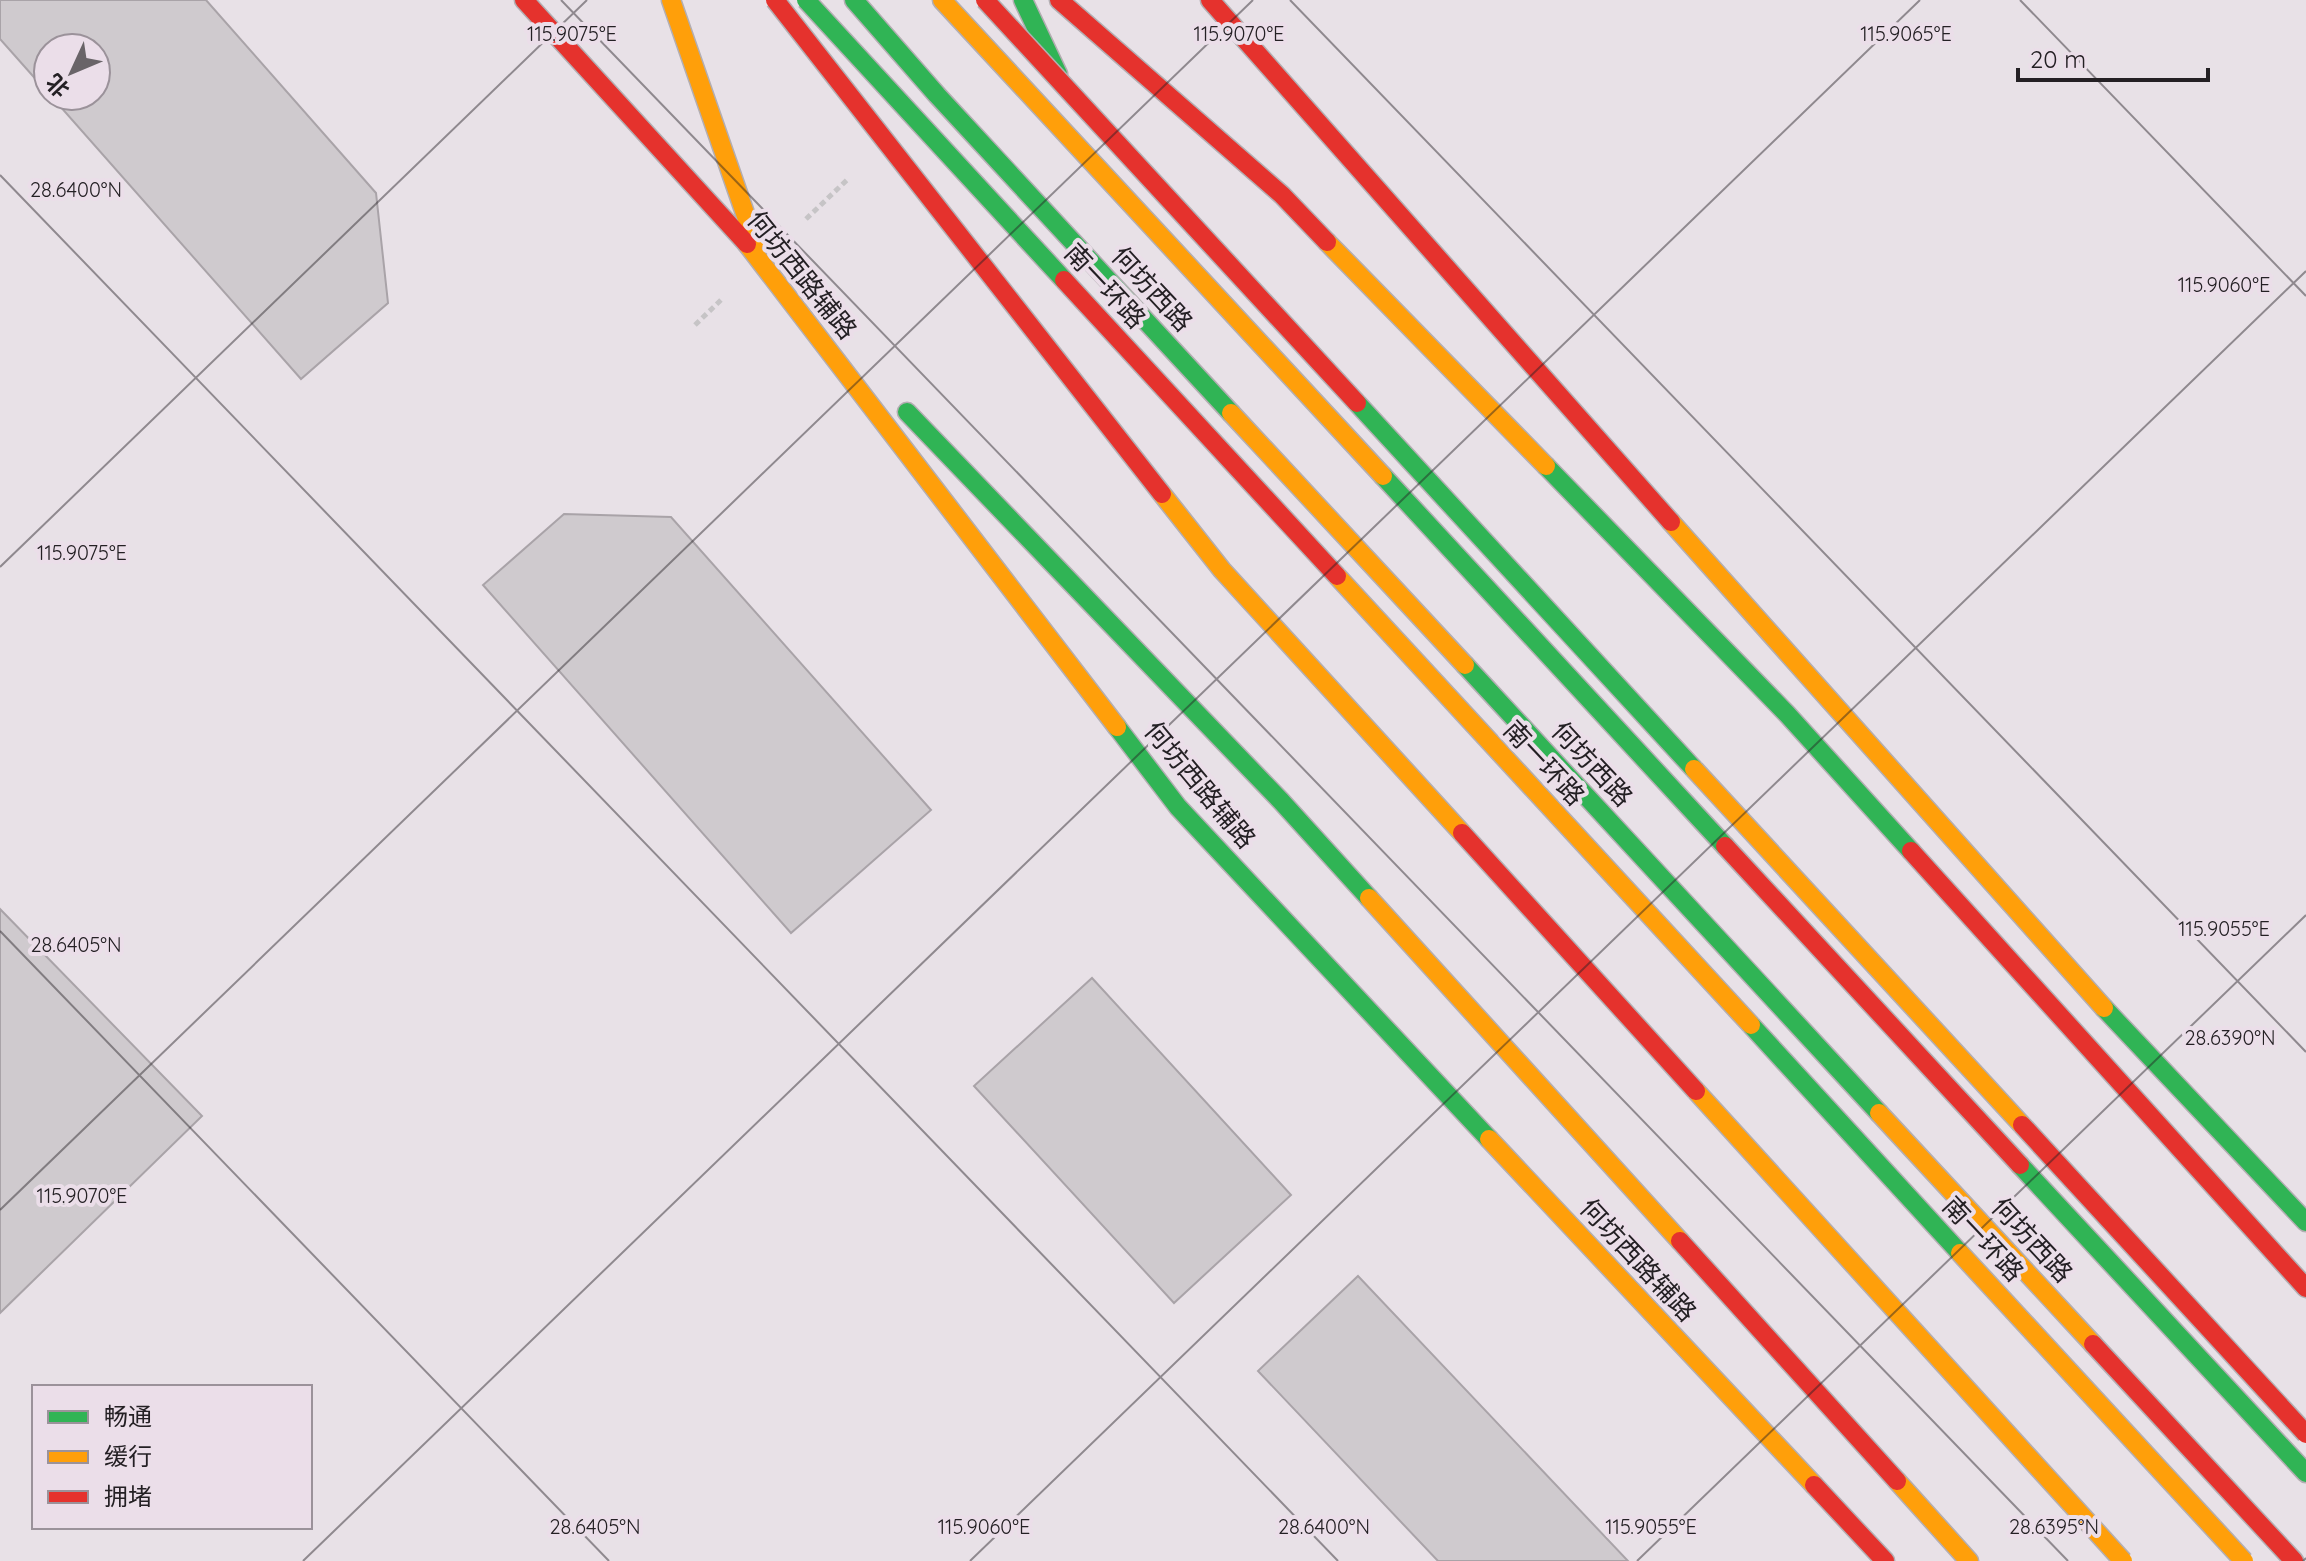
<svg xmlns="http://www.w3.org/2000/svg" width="2306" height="1561" viewBox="0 0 2306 1561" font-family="Quicksand,'Noto Sans SC',sans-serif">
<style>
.building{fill:#cfcace;stroke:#a9a3a8;stroke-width:2}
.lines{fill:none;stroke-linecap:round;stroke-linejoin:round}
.fast-casing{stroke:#b3aeb2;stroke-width:21}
.slow-casing{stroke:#b3aeb2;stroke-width:21}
.jam-casing{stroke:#b3aeb2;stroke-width:21}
.path{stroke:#c6c4c6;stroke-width:5;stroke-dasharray:6 4;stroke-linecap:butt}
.fast{stroke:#30b455;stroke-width:18}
.slow{stroke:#ff9f0a;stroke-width:18}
.jam{stroke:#e5322d;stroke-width:18}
.fast-bridge-casing{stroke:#b3aeb2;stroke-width:21;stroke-linecap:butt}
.slow-bridge-casing{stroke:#b3aeb2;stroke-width:21;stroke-linecap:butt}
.jam-bridge-casing{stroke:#b3aeb2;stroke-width:21;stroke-linecap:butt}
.fast-bridge{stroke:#30b455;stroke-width:18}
.slow-bridge{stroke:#ff9f0a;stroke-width:18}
.jam-bridge{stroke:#e5322d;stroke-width:18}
.ticks{fill:none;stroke:#242024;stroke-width:2;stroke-opacity:0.45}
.labels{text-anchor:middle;stroke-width:8;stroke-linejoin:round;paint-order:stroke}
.street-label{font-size:26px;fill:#242024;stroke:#ebdee9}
.ticks-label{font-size:20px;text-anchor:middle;fill:#242024;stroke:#ebdee9;stroke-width:8;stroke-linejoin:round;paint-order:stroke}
</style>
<rect width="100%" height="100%" fill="#e8e1e7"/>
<g class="building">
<path d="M0 0H206L376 193 388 303 301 379 51 96H96V48H48V93L0 39Z"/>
<path d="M564 514 671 517 931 810 791 933 483 585Z"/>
<path d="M0 909 202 1116 0 1313Z"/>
<path d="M1092 978 1291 1195 1174 1303 974 1086Z"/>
<path d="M1358 1276 1628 1561H1438L1258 1371Z"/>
</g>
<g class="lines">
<defs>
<g id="fast">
<path d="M854 0 937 95 1231 413"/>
<path d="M1023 0 1058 74"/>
<path d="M907 412 1281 801 1369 898"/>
<path d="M1546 466 1787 714 1911 851"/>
<path d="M1383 476 1725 846"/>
<path d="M1465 665 1879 1113"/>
<path d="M1117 727 1178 807 1489 1139"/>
<path d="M2104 1008 2306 1222"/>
<path d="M2020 1165 2306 1473"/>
</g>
<g id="slow">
<path d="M671 0 755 242"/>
<path d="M942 0 1383 476"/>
<path d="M1327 242 1546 466"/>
<path d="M747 244 1117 727"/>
<path d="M1231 413 1465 665"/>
<path d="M1671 522 2104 1008"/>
<path d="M1369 898 1680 1241"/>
<path d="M1879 1113 2093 1344"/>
<path d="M1489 1139 1814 1485"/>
<path d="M1897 1481 1969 1561"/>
</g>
<g id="jam">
<path d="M524 0 747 244"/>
<path d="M1059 0 1282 195 1327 242"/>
<path d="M1210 0 1671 522"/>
<path d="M1725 846 2020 1165"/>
<path d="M1911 851 2306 1288"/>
<path d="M1680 1241 1897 1481"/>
<path d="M2093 1344 2294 1561"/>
<path d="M1814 1485 1885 1561"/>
</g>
</defs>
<use href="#fast" class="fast-casing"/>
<use href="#slow" class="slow-casing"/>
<use href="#jam" class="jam-casing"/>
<g class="path">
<path d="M806 219 848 179"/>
<path d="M695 325 723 298"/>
</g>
<use href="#fast" class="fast"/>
<use href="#slow" class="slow"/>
<use href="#jam" class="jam"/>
<defs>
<g id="fast-bridge">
<path d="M806 0 1064 280"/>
<path d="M1357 403 1694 769"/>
<path d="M1751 1025 1960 1253"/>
</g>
<g id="slow-bridge">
<path d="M1162 494 1222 570 1462 833"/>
<path d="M1337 576 1751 1025"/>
<path d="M1694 769 2022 1125"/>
<path d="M1696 1091 2123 1561"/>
<path d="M1960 1253 2244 1561"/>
</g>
<g id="jam-bridge">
<path d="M775 0 1162 494"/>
<path d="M985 0 1357 403"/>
<path d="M1064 280 1337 576"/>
<path d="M1462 833 1696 1091"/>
<path d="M2022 1125 2306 1434"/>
</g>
</defs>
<use href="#fast-bridge" class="fast-bridge-casing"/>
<use href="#slow-bridge" class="slow-bridge-casing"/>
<use href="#jam-bridge" class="jam-bridge-casing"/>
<use href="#fast-bridge" class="fast-bridge"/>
<use href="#slow-bridge" class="slow-bridge"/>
<use href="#jam-bridge" class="jam-bridge"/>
</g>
<path class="ticks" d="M561 0 2068 1561M1290 0 2306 1052M2020 0 2306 296M0 175 1338 1561M0 567 587 0M0 931 609 1561M0 1210 1253 0M303 1561 1920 0M970 1561 2306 271M1637 1561 2306 915M2303 1561 2306 1558"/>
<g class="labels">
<g class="street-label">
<text transform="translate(802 275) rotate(51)" y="9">何坊西路辅路</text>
<text transform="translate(1105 286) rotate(47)" y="9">南一环路</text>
<text transform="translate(1152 289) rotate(47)" y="9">何坊西路</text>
<text transform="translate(1544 763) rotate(47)" y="9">南一环路</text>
<text transform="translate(1592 764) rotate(47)" y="9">何坊西路</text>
<text transform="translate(1200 785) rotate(50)" y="9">何坊西路辅路</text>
<text transform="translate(1983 1239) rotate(47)" y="9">南一环路</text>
<text transform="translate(2032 1240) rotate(47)" y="9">何坊西路</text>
<text transform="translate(1638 1260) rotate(47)" y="9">何坊西路辅路</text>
</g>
</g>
<g class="ticks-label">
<text x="572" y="41">115.9075°E</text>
<text x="1239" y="41">115.9070°E</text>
<text x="1906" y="41">115.9065°E</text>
<text x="76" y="197">28.6400°N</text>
<text x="2224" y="292">115.9060°E</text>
<text x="82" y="560">115.9075°E</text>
<text x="2224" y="936">115.9055°E</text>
<text x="76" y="952">28.6405°N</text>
<text x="2230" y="1045">28.6390°N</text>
<text x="82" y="1203">115.9070°E</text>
<text x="595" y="1534">28.6405°N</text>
<text x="1324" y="1534">28.6400°N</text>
<text x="2054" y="1534">28.6395°N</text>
<text x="984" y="1534">115.9060°E</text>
<text x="1651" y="1534">115.9055°E</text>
</g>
<rect x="32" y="1385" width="280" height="144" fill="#ebdee9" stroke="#9b929a" stroke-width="2"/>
<rect x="48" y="1411" width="40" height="12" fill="#30b455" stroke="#9b929a" stroke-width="2"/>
<text x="104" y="1425" font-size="24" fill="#242024">畅通</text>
<rect x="48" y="1451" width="40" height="12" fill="#ff9f0a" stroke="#9b929a" stroke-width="2"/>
<text x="104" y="1465" font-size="24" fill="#242024">缓行</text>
<rect x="48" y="1491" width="40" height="12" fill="#e5322d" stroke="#9b929a" stroke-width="2"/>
<text x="104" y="1505" font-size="24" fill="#242024">拥堵</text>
<g transform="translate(72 72) rotate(226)"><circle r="38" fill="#ebdee9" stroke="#9b929a" stroke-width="2"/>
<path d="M0-6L14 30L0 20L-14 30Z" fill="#696468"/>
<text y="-12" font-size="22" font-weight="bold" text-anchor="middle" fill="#242024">北</text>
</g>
<path d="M2018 68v12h190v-12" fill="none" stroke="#242024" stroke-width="4"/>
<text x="2030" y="68" font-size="24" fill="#242024" stroke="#ebdee9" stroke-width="6" paint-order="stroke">20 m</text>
</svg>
